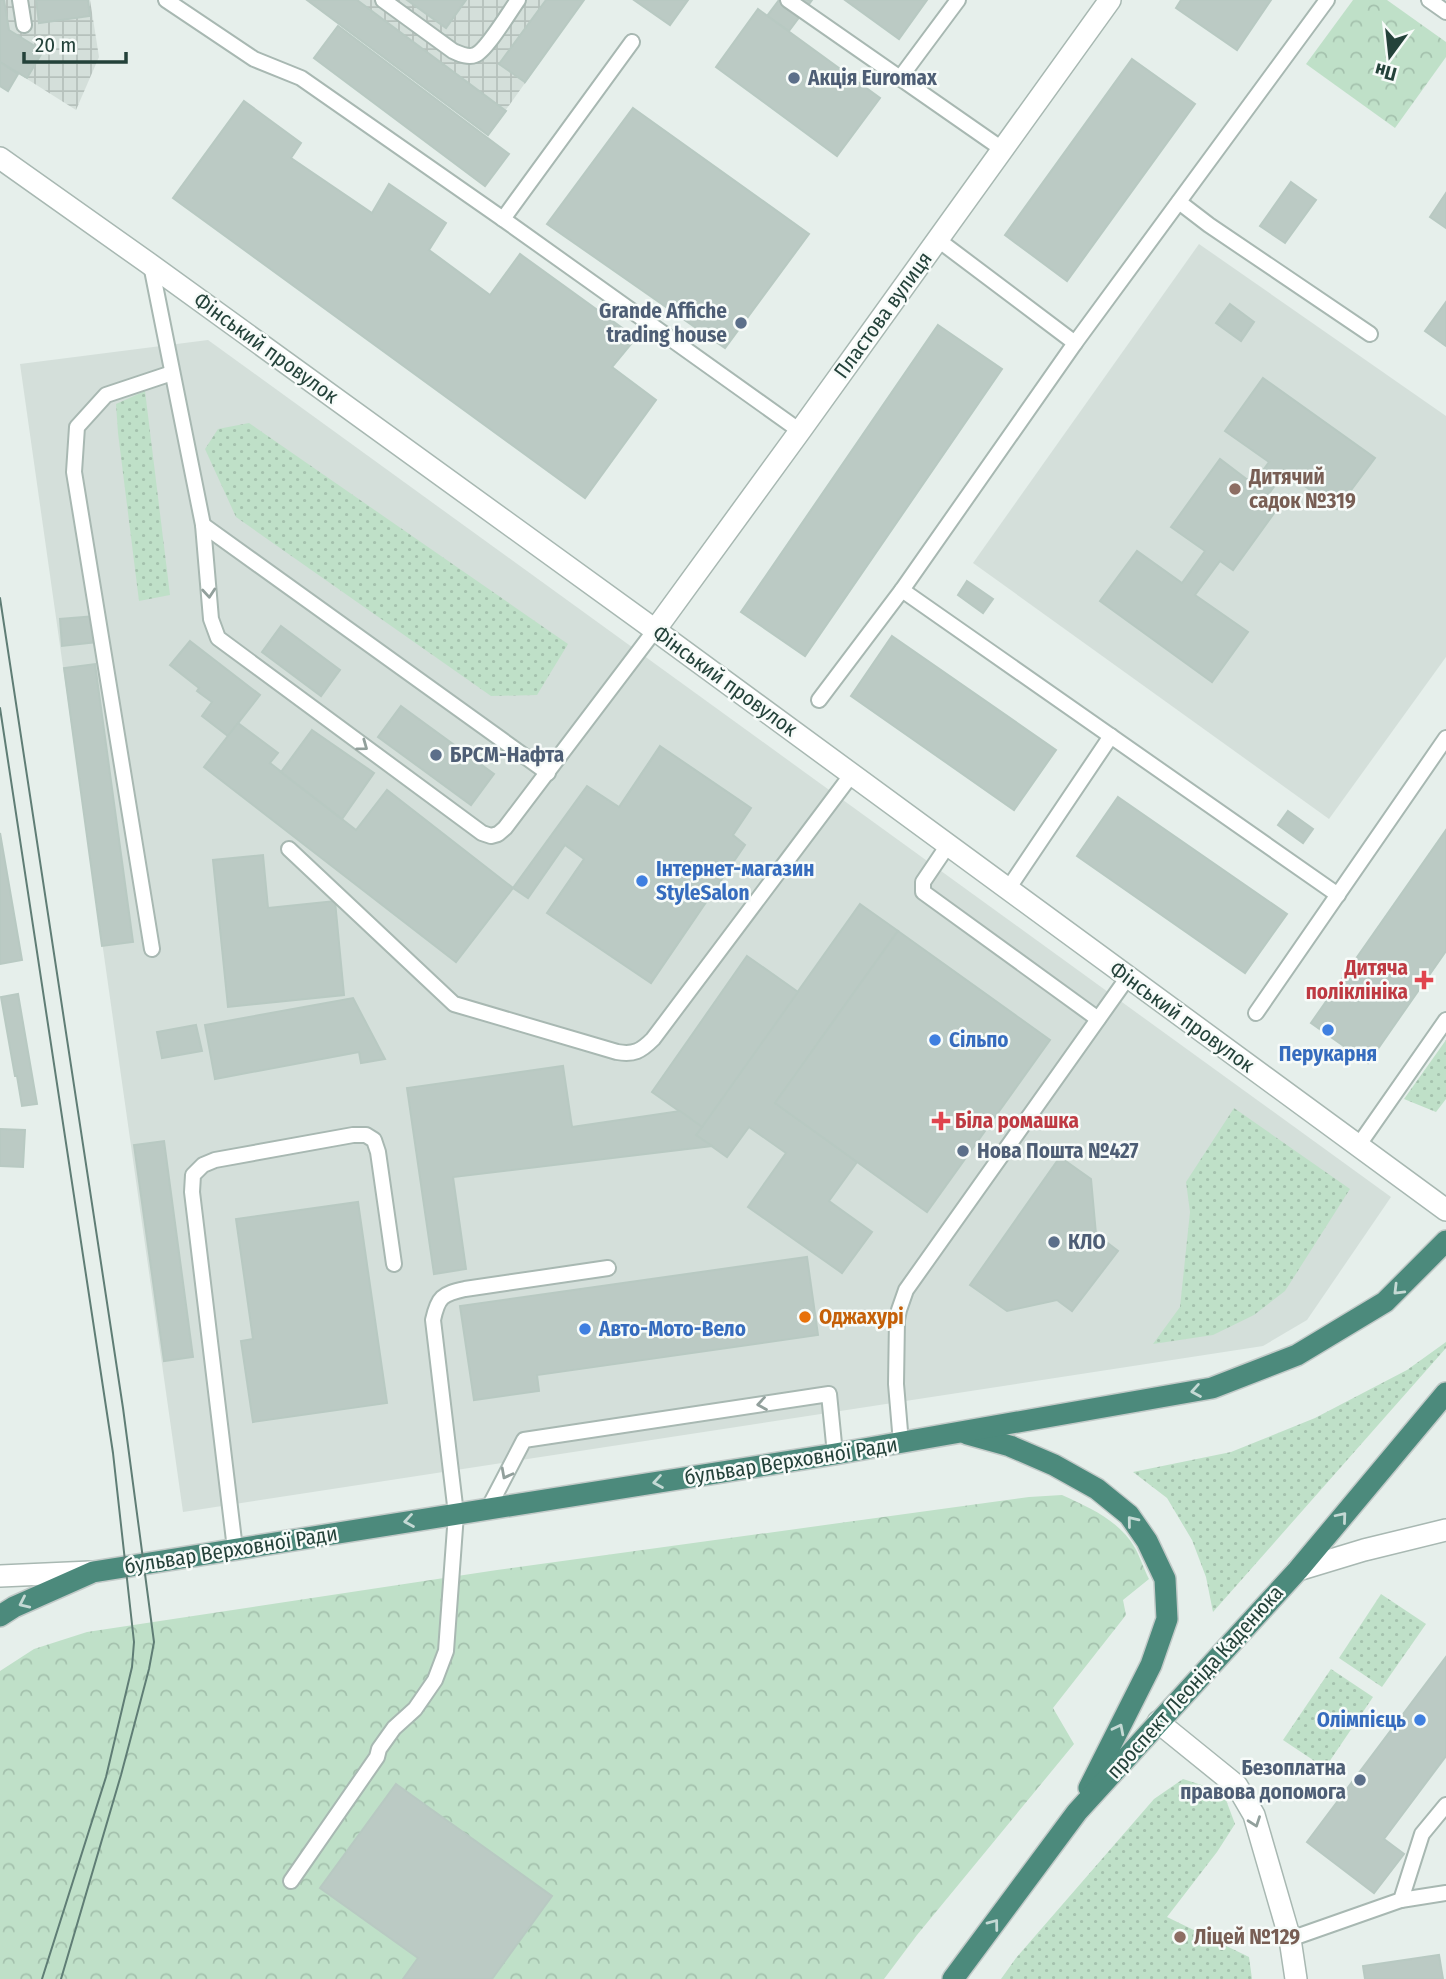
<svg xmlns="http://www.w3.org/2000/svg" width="1446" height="1979" viewBox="0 0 1446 1979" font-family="'Fira Sans Condensed',sans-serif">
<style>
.built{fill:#d4dfda}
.industrial{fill:url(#industrial-grid)}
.grass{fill:url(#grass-dots)}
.park{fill:url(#park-crowns)}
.building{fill:#bbcac4;stroke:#b8c9c2;stroke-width:2}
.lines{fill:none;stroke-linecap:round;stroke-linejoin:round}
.service-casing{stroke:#a8b8b2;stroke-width:18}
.minor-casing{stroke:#a8b8b2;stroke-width:24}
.tertiary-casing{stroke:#a8b8b2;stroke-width:24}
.trunk-casing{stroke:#c2cac8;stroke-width:24}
.service{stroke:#fff;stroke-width:14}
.minor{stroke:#fff;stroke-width:21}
.tertiary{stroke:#fff;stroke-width:21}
.trunk{stroke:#4c8a7c;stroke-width:21}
.tram{stroke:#5f7d75;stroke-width:2}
.oneway{stroke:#92a09c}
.oneway2{stroke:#c4d9d4}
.service-dot{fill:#5c6f8a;stroke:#f7fbf9;stroke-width:2.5}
.education-dot{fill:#8d6e63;stroke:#f7fbf9;stroke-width:2.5}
.shop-dot{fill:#3f7fe0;stroke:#f7fbf9;stroke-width:2.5}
.health-dot{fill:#e0444e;stroke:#f7fbf9;stroke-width:2.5}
.food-dot{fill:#e8710a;stroke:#f7fbf9;stroke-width:2.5}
.labels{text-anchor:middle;stroke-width:5;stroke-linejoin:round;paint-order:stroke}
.service-label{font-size:21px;font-weight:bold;fill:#4e5e75;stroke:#f7fbf9;text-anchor:start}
.street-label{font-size:21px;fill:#24423a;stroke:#f7fbf9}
.education-label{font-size:21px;font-weight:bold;fill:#785e54;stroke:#f7fbf9;text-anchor:start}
.shop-label{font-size:21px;font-weight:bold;fill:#366cbe;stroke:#f7fbf9;text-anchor:start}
.health-label{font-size:21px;font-weight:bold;fill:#be3a42;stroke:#f7fbf9;text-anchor:end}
.food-label{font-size:21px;font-weight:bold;fill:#c56008;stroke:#f7fbf9;text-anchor:start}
</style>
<defs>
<pattern id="industrial-grid" width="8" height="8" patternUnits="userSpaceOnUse" patternTransform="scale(1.75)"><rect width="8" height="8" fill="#d4dfda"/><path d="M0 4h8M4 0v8" fill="none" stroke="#b6c1bc"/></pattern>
<pattern id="grass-dots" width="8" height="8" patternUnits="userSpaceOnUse" patternTransform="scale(1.75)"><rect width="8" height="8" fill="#bfe0c8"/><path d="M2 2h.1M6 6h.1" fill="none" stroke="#a4c1ad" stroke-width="1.8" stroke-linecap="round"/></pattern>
<pattern id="park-crowns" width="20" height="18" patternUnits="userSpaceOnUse" patternTransform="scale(1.75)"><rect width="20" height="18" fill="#bfe0c8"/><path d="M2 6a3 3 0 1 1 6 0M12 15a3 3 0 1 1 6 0" fill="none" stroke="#a4c1ad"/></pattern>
</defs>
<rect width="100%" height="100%" fill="#e6efeb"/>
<g class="built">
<path d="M1199 244 1446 416V657L1329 819 973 563Z"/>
<path d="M208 340 1391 1197 1307 1320 1263 1346 183 1512 20 364Z"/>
</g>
<g class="industrial">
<path d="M0 0H90L99 57 76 110 0 62Z"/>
<path d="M307 0H584L488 135Z"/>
</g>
<g class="grass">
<path d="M145 391 170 595 139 601 118 433 116 404Z"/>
<path d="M249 423 568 644 537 695 491 696 236 517 205 449 218 429Z"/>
<path d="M1446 1040V1099L1436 1112 1404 1099Z"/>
<path d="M1234 1108 1350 1189 1285 1291 1254 1315 1213 1335 1153 1344 1180 1307 1190 1212 1186 1182Z"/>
<path d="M1446 1342V1348L1213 1612 1206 1577 1192 1540 1167 1498 1133 1472 1231 1452 1315 1418 1407 1370Z"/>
<path d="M1381 1594 1426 1624 1382 1687 1339 1658Z"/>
<path d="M1331 1669 1373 1697 1325 1768 1283 1740Z"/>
<path d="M1183 1779 1223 1792 1235 1824 1217 1852 1167 1917 1249 1957 1252 1979H1001L1016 1958 1154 1799Z"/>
</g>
<g class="park">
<path d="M1353 0H1387L1446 42V57L1395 128 1306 64Z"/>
<path d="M1062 1495C1090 1508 1119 1520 1135 1548 1140 1557 1144 1569 1149 1579L1123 1600 1126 1615 1053 1708 1074 1744 917 1935 884 1979H0V1671L34 1649 87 1632 497 1570 1029 1497Z"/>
</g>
<g class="building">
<path d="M0 0H4L9 30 43 51 27 78 0 62Z"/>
<path d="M36 0H88L90 16 39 23Z"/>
<path d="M307 0H357L506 111 488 135Z"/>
<path d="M407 0H466L446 28Z"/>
<path d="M546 0H584L525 82 499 64Z"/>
<path d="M634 0H688L670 25Z"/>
<path d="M779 0H812L789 31 767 16Z"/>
<path d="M845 0H927L899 39Z"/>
<path d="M1181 0H1271L1237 50 1176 8Z"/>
<path d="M758 9 880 98 837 156 716 67Z"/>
<path d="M338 26 509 154 485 186 314 58Z"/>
<path d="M1132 59 1195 104 1067 281 1005 235Z"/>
<path d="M0 62 18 74 8 91 0 86Z"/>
<path d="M244 101 301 143 291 158 372 213 389 184 446 223 429 250 490 295 520 254 636 338 612 367 656 400 585 498 173 198Z"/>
<path d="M633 108 809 234 725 348 547 224Z"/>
<path d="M1291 182 1316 200 1285 243 1260 226Z"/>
<path d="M1446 193V228L1430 217Z"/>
<path d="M1446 302V346L1425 331Z"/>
<path d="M1230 304 1254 322 1241 341 1216 323Z"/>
<path d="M938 325 1002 369 805 656 741 612Z"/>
<path d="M1263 378 1375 458 1337 509 1285 472 1267 496 1280 505 1233 570 1220 561 1195 595 1248 632 1212 682 1100 601 1137 551 1182 583 1205 551 1171 527 1220 459 1253 484 1269 462 1225 431Z"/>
<path d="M967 581 993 599 983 613 958 595Z"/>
<path d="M95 616 97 642 62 646 60 619Z"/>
<path d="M281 626 340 670 321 696 262 652Z"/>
<path d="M892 636 1056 750 1014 810 851 696Z"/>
<path d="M190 641 260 695 228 736 202 716 212 702 197 691 199 688 170 665Z"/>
<path d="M95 664 133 942 102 946 64 668Z"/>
<path d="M401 706 494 774 471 805 378 737Z"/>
<path d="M238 723 278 753 270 763 356 830 387 790 513 888 456 962 204 767Z"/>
<path d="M312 730 374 773 342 819 281 772Z"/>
<path d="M660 746 751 808 733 835 745 845 651 983 547 913 584 859 565 845 528 898 513 888 587 786 619 807Z"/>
<path d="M1118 797 1287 914 1245 973 1077 856Z"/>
<path d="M1288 811 1313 829 1303 843 1278 825Z"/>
<path d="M1446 830V951L1368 1063 1311 1023Z"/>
<path d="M0 833 22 960 0 964Z"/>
<path d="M263 855 268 908 335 901 344 995 228 1007 213 860Z"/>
<path d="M860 904 898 931 775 1103 857 1162 829 1201 872 1232 842 1273 748 1207 786 1153 749 1127 727 1157 696 1135Z"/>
<path d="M898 931 1050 1040 927 1212 775 1103Z"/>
<path d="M747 956 798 992 702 1127 652 1092Z"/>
<path d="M18 994 37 1104 22 1106 17 1076H15L1 997Z"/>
<path d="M353 998 385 1059 361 1063 359 1052 215 1079 205 1025Z"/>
<path d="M196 1025 202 1051 162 1058 157 1032Z"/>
<path d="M563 1066 572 1127 680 1111 702 1127 696 1135 712 1146 453 1177 466 1269 434 1274 407 1088Z"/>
<path d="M0 1129 25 1130 23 1167 0 1166Z"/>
<path d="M164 1141 193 1357 164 1361 134 1145Z"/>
<path d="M1060 1157 1091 1179 1096 1234 1118 1251 1072 1311 1057 1300 1007 1311 970 1285Z"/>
<path d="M358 1202 387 1403 253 1422 241 1341 253 1339 236 1219Z"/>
<path d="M807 1257 818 1335 537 1375 539 1391 474 1400 460 1306Z"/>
<path d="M1446 1657V1756L1384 1839 1404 1854 1374 1893 1307 1842Z"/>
<path d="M396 1784 552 1896 492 1979H403L418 1958 320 1888Z"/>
<path d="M1439 1955 1443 1979H1365L1363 1966Z"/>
</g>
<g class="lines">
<defs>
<g id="service">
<path d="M20 0 24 25"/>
<path d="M166 0 254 59 301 78 503 219 800 431"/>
<path d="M383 0 453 51C460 54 468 58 475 55 486 51 510 11 518 0"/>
<path d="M788 0 1002 149"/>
<path d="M1429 0 1446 12"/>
<path d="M900 78 958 0"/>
<path d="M1179 202 1209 225 1370 334"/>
<path d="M503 219 632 42"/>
<path d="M937 239 1075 343"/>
<path d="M151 265 203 525 211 619 218 638 482 833 491 836 498 834 505 828 655 630"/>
<path d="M203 525 548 773"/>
<path d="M902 590 1338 895"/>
<path d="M819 700 902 590 1075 343 1327 0"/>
<path d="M948 845 923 882V892L1098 1019"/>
<path d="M289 849 454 1004 617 1052C634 1055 641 1051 653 1039L852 774"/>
<path d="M1008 889 1111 736"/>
<path d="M152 949 74 472 77 427 106 395 172 373"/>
<path d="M1256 1013 1446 738"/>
<path d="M1358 1146 1446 1020"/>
<path d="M901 1443 896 1384 897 1320 899 1310 906 1290 1128 977"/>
<path d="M488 1509 524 1440 829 1394 835 1454"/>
<path d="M235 1549 192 1192 193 1175 203 1165 215 1160 353 1135H366L374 1140 378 1152 394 1264"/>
<path d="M291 1881 377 1757 379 1749 394 1728 415 1709 435 1680 446 1651 456 1514 433 1320C438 1297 442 1294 465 1289L608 1268"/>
<path d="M1401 1900 1446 1893"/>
<path d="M1290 1939 1401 1900 1422 1834 1446 1805"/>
</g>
<g id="minor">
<path d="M0 158 151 265 655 630 1446 1210"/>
<path d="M655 630 800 431 1110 0"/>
<path d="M1158 1722 1237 1786 1254 1815 1290 1939 1296 1979"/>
</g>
<g id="tertiary">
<path d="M1298 1570 1364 1550 1446 1530"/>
<path d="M0 1576 91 1572"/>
</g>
<g id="trunk">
<path d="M967 1434 1010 1446 1054 1465 1097 1489 1129 1515 1147 1541 1165 1579 1167 1619 1151 1665 1089 1788"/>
<path d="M0 1616 14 1607 93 1572 835 1454 1212 1388 1297 1355 1385 1302 1446 1241"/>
<path d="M953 1979 1077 1812 1298 1570 1446 1393"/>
</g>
</defs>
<use href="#service" class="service-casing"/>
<use href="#minor" class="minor-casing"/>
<use href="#tertiary" class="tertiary-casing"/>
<use href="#trunk" class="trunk-casing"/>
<use href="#service" class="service"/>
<use href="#minor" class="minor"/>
<use href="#tertiary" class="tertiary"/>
<use href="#trunk" class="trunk"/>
<g class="tram">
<path d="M0 598 123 1408 154 1642 149 1669 121 1775 61 1979"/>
<path d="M0 708 113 1453 134 1642 132 1667 106 1777 42 1979"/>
</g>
</g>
<defs><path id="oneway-chevron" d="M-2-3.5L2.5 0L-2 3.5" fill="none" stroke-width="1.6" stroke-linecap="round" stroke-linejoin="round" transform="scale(1.75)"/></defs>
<g class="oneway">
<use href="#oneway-chevron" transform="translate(209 593) rotate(85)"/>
<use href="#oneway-chevron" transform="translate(363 746) rotate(36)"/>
<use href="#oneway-chevron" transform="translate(762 1404) rotate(171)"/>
<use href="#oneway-chevron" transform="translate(506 1474) rotate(118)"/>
<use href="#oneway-chevron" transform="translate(1255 1822) rotate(70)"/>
</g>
<g class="oneway2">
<use href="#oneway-chevron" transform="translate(1398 1290) rotate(135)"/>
<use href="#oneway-chevron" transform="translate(1196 1391) rotate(170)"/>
<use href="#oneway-chevron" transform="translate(658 1482) rotate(171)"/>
<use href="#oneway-chevron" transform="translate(1342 1517) rotate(-50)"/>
<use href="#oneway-chevron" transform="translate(409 1521) rotate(171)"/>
<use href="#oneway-chevron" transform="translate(1132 1521) rotate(-129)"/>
<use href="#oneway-chevron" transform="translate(24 1603) rotate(155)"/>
<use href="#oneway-chevron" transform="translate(1119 1729) rotate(-63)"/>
<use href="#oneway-chevron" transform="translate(994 1924) rotate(-53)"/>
</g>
<g class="service-dot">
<circle cx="794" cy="78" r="7"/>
<circle cx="741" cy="323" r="7"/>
<circle cx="436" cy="755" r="7"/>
<circle cx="963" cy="1151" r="7"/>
<circle cx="1054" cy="1242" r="7"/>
<circle cx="1360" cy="1780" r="7"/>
</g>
<g class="education-dot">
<circle cx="1235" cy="489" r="7"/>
<circle cx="1180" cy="1937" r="7"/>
</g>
<g class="shop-dot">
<circle cx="642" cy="881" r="7"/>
<circle cx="1328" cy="1030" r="7"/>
<circle cx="935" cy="1040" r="7"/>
<circle cx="585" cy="1329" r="7"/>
<circle cx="1420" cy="1720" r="7"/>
</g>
<g class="health-dot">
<path d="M1420.5 969.5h7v7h7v7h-7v7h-7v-7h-7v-7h7z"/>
<path d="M937.5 1110.5h7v7h7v7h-7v7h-7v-7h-7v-7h7z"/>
</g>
<circle class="food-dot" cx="805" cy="1317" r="7"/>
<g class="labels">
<g class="service-label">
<text x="808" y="85">Акція Euromax</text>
<text x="727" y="318" text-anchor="end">Grande Affiche<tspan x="727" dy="24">trading house</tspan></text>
<text x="450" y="762">БРСМ-Нафта</text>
<text x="977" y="1158">Нова Пошта №427</text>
<text x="1068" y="1249">КЛО</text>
<text x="1346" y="1775" text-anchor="end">Безоплатна<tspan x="1346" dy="24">правова допомога</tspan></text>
</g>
<g class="street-label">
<text transform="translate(883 315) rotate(-54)" y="7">Пластова вулиця</text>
<text transform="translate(266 348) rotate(36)" y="7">Фінський провулок</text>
<text transform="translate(725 681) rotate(36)" y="7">Фінський провулок</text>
<text transform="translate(1182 1017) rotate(36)" y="7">Фінський провулок</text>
<text transform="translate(791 1461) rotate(-9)" y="7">бульвар Верховної Ради</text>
<text transform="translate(231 1550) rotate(-9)" y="7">бульвар Верховної Ради</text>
<text transform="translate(1195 1682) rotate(-48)" y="7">проспект Леоніда Каденюка</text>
</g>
<g class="education-label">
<text x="1249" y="484">Дитячий<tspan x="1249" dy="24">садок №319</tspan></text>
<text x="1194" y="1944">Ліцей №129</text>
</g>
<g class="shop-label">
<text x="656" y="876">Інтернет-магазин<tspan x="656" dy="24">StyleSalon</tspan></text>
<text x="949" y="1047">Сільпо</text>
<text x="1328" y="1061" text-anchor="middle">Перукарня</text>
<text x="599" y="1336">Авто-Мото-Вело</text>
<text x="1406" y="1727" text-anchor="end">Олімпієць</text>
</g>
<g class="health-label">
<text x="1408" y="975">Дитяча<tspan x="1408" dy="24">поліклініка</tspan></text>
<text x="955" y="1128" text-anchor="start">Біла ромашка</text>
</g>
<g class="food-label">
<text x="819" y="1324">Оджахурі</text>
</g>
</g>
<g transform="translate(1390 56) rotate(195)" stroke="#f7fbf9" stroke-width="5" paint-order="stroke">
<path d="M0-5L12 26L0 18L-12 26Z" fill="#24423a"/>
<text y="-10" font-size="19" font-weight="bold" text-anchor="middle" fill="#24423a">Пн</text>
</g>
<path d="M24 52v10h102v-10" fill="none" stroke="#24423a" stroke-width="3.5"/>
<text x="35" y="52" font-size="21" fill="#24423a" stroke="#f7fbf9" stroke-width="5" paint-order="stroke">20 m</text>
</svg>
